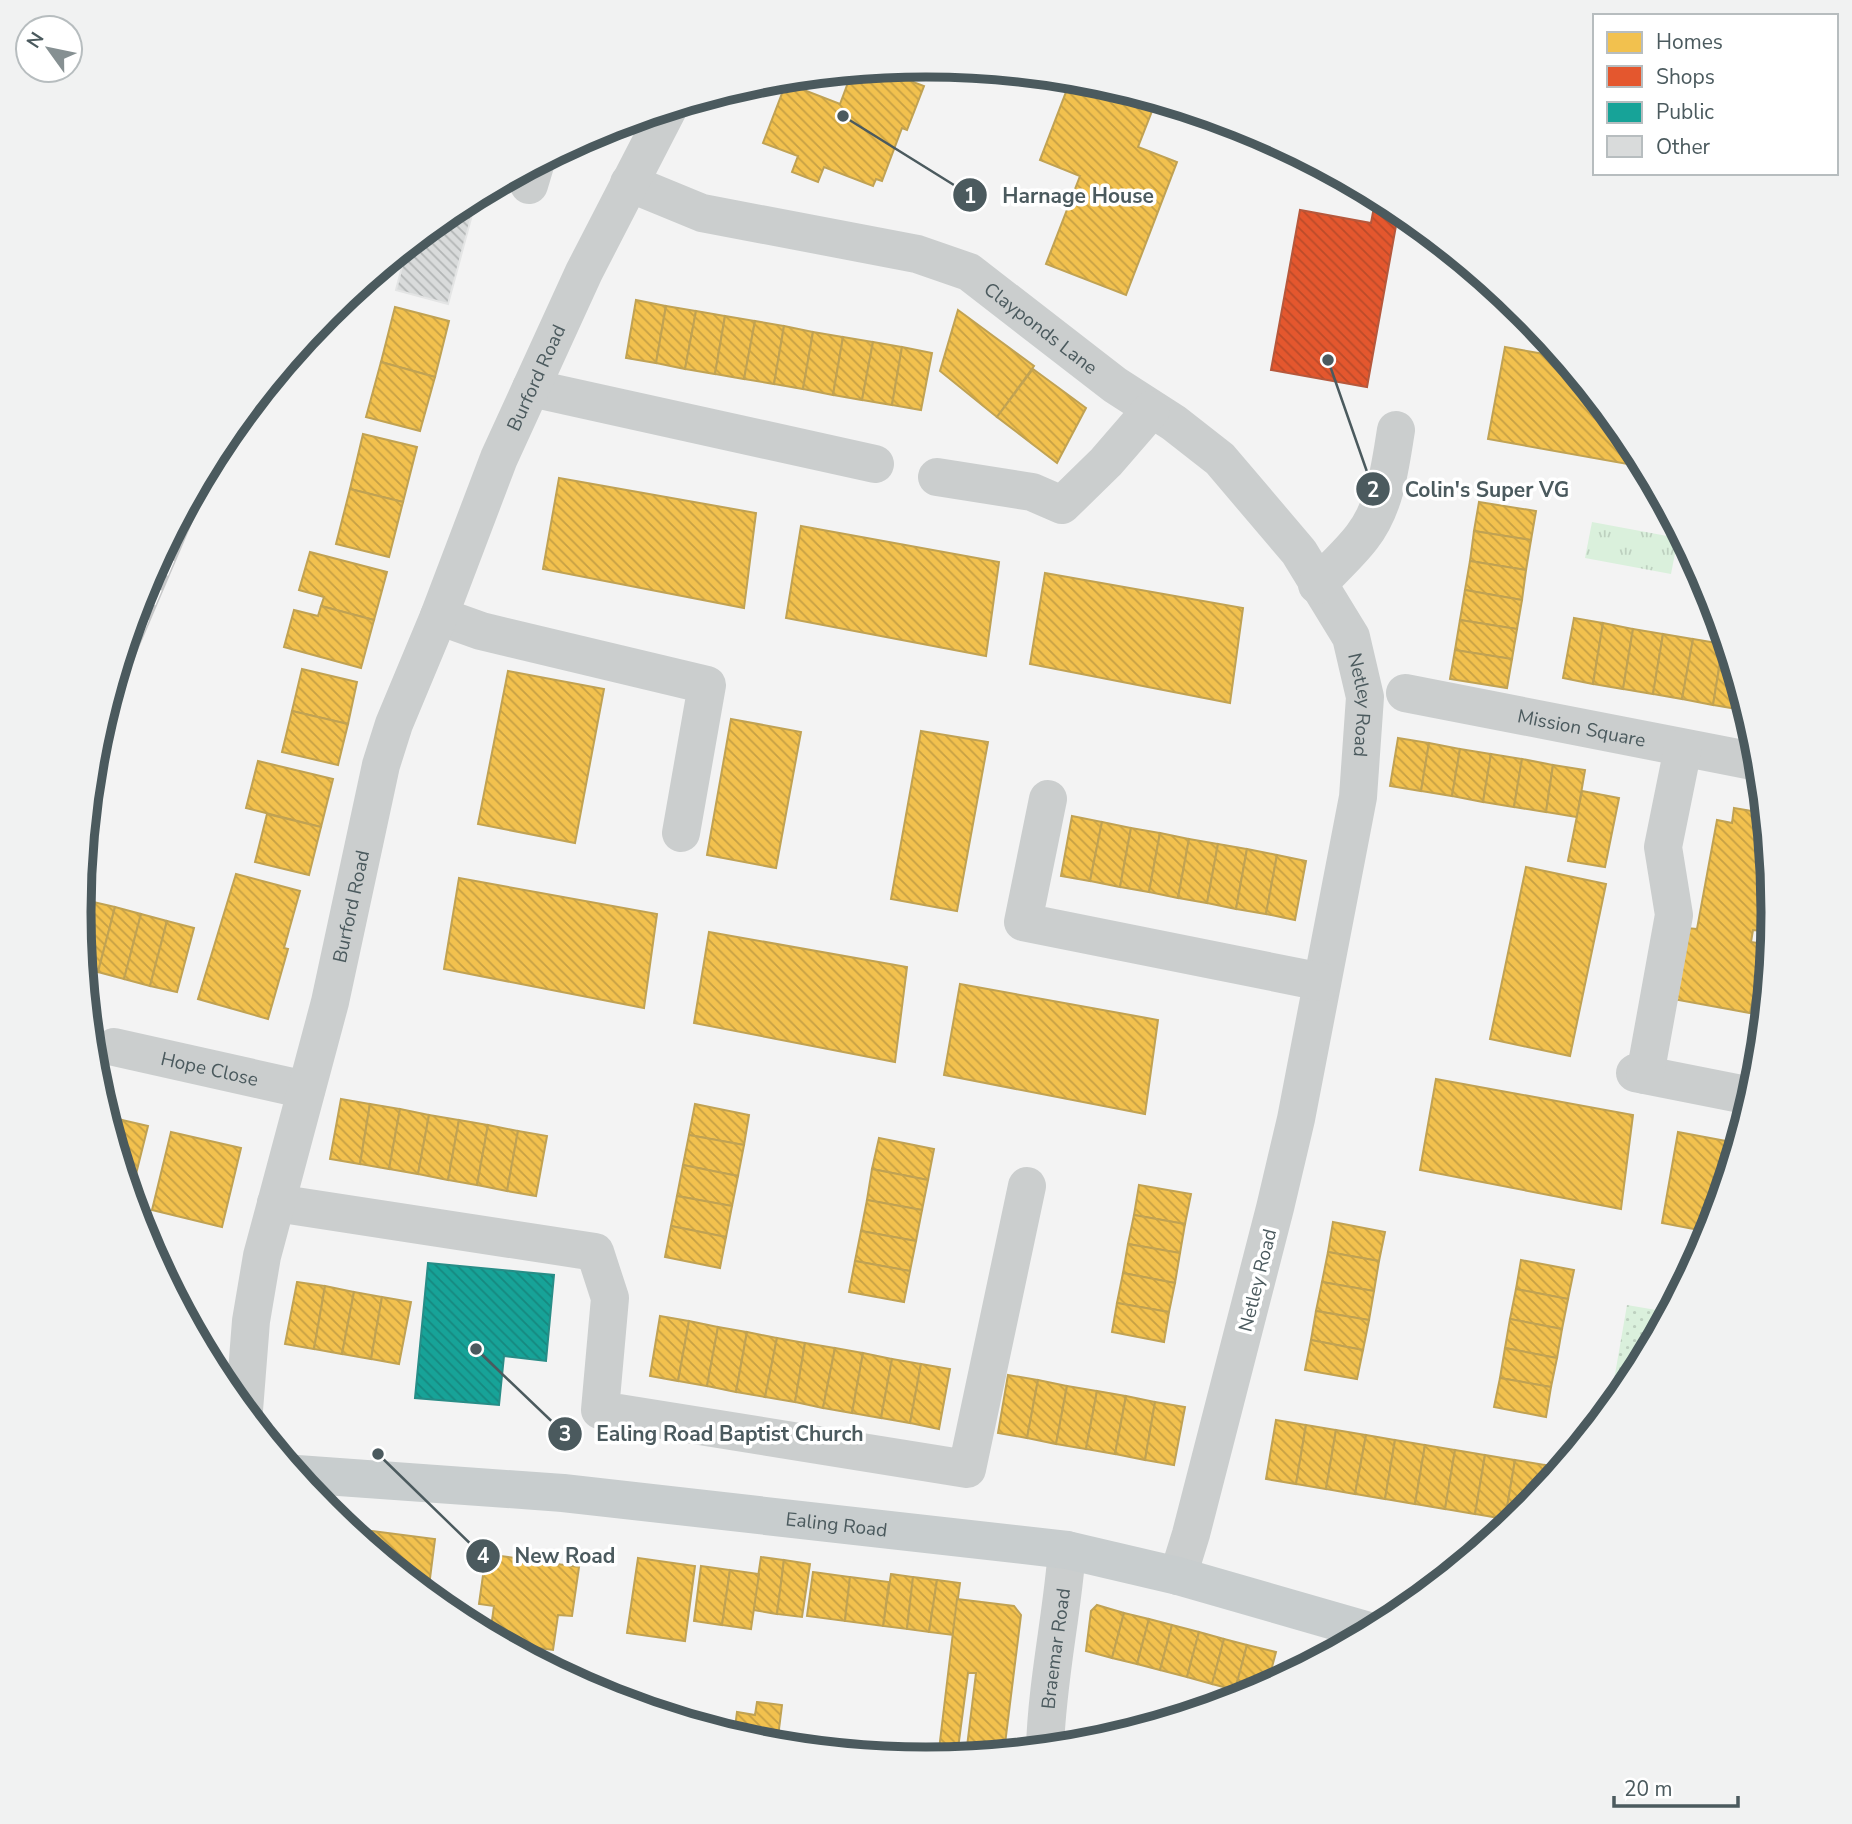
<svg xmlns="http://www.w3.org/2000/svg" width="1852" height="1824" viewBox="0 0 1852 1824" font-family="'Nunito Sans',sans-serif">
<style>
.grass{fill:url(#grass-tufts)}
.park{fill:url(#park-dots)}
.homes{fill:url(#homes-back-hatch);stroke:#c0a253;stroke-width:2}
.shops{fill:url(#shops-back-hatch);stroke:#b6583c;stroke-width:2}
.public{fill:url(#public-back-hatch);stroke:#278d87;stroke-width:2}
.building{fill:url(#building-back-hatch);stroke:#e4e5e5;stroke-width:2}
.lines{fill:none;stroke-linecap:round;stroke-linejoin:round}
.minor{stroke:#cbcece;stroke-width:38}
.major{stroke:#c8cdce;stroke-width:38}
.rail-casing{stroke:#c7c8c9;stroke-width:8}
.rail{stroke:#fff;stroke-width:5;stroke-dasharray:16;stroke-linecap:butt}
.labels{text-anchor:middle;stroke-width:7;stroke-linejoin:round;paint-order:stroke}
.street-label{font-size:19px;fill:#4b5a5e;stroke:#fff}
.rim{fill:none;stroke:#4b5a5e;stroke-width:9}
.leader{fill:none;stroke:#4b5a5e;stroke-width:2.5}
.callout-dot{fill:#4b5a5e;stroke:#fff;stroke-width:2.5}
.mark-label{font-size:21px;text-anchor:middle;font-weight:bold;fill:#fff}
.callout-label{font-size:21px;text-anchor:middle;font-weight:bold;fill:#4b5a5e;stroke:#fff;stroke-width:7;stroke-linejoin:round;paint-order:stroke}
</style>
<defs>
<pattern id="grass-tufts" width="24" height="20" patternUnits="userSpaceOnUse" patternTransform="scale(1.75)"><rect width="24" height="20" fill="#daf0dc"/><path d="M3 7l-1-3M5 7V3M7 7l1-3M15 17l-1-3M17 17v-4M19 17l1-3" fill="none" stroke="#bdd0bf"/></pattern>
<pattern id="park-dots" width="8" height="8" patternUnits="userSpaceOnUse" patternTransform="scale(1.75)"><rect width="8" height="8" fill="#daf0dc"/><path d="M2 2h.1M6 6h.1" fill="none" stroke="#bdd0bf" stroke-width="1.8" stroke-linecap="round"/></pattern>
<pattern id="homes-back-hatch" width="6" height="6" patternUnits="userSpaceOnUse" patternTransform="scale(1.75)"><rect width="6" height="6" fill="#f2c14e"/><path d="M-1 5l2 2M0 0l6 6M5-1l2 2" fill="none" stroke="#c6a044"/></pattern>
<pattern id="shops-back-hatch" width="6" height="6" patternUnits="userSpaceOnUse" patternTransform="scale(1.75)"><rect width="6" height="6" fill="#e4572e"/><path d="M-1 5l2 2M0 0l6 6M5-1l2 2" fill="none" stroke="#bb4b2a"/></pattern>
<pattern id="public-back-hatch" width="6" height="6" patternUnits="userSpaceOnUse" patternTransform="scale(1.75)"><rect width="6" height="6" fill="#17a398"/><path d="M-1 5l2 2M0 0l6 6M5-1l2 2" fill="none" stroke="#17887f"/></pattern>
<pattern id="building-back-hatch" width="6" height="6" patternUnits="userSpaceOnUse" patternTransform="scale(1.75)"><rect width="6" height="6" fill="#d9dbdb"/><path d="M-1 5l2 2M0 0l6 6M5-1l2 2" fill="none" stroke="#b2b5b5"/></pattern>
</defs>
<rect width="100%" height="100%" fill="#f3f3f3"/>
<path class="grass" d="M1592 522 1678 538 1671 574 1585 558Z"/>
<path class="park" d="M1627 1305 1668 1312 1630 1383 1609 1409Z"/>
<g class="homes">
<path d="M920 65 913 82 924 86 907 130 902 128 882 181 876 179 873 186 824 167 818 182 792 172 798 156 763 143 786 83 840 104 852 72Z"/>
<path d="M1071 79 1089 83 1092 81 1156 101 1138 147 1177 162 1126 295 1046 264 1080 176 1040 160Z"/>
<path d="M636 300 666 306 656 363 626 358Z"/>
<path d="M666 306 696 311 685 369 656 363Z"/>
<path d="M395 307 449 321 435 377 381 362Z"/>
<path d="M958 310 1034 366 997 417 940 371Z"/>
<path d="M696 311 725 316 715 374 685 369Z"/>
<path d="M725 316 755 321 744 379 715 374Z"/>
<path d="M755 321 784 326 774 384 744 379Z"/>
<path d="M784 326 813 332 803 389 774 384Z"/>
<path d="M813 332 843 337 833 395 803 389Z"/>
<path d="M843 337 873 342 862 400 833 395Z"/>
<path d="M873 342 902 347 892 405 862 400Z"/>
<path d="M902 347 932 353 921 410 892 405Z"/>
<path d="M1505 347 1561 357 1631 442 1644 467 1488 439Z"/>
<path d="M381 362 435 377 420 431 366 417Z"/>
<path d="M1033 369 1086 408 1057 463 997 417Z"/>
<path d="M363 434 417 447 403 502 350 489Z"/>
<path d="M559 478 756 513 744 608 543 569Z"/>
<path d="M350 489 403 502 389 557 336 544Z"/>
<path d="M1479 502 1536 511 1531 540 1474 531Z"/>
<path d="M801 526 999 562 986 656 786 618Z"/>
<path d="M1474 531 1531 540 1526 570 1470 561Z"/>
<path d="M310 552 387 572 374 620 321 606 324 597 299 590Z"/>
<path d="M1470 561 1526 570 1522 600 1465 590Z"/>
<path d="M1045 573 1243 608 1230 703 1030 664Z"/>
<path d="M1465 590 1522 600 1517 629 1460 620Z"/>
<path d="M321 606 374 620 361 668 284 647 294 610 318 616Z"/>
<path d="M1574 618 1603 623 1593 684 1563 678Z"/>
<path d="M1460 620 1517 629 1512 659 1455 650Z"/>
<path d="M1603 623 1633 629 1623 689 1593 684Z"/>
<path d="M1633 629 1663 634 1653 694 1623 689Z"/>
<path d="M1663 634 1693 639 1682 699 1653 694Z"/>
<path d="M1693 639 1723 644 1713 705 1682 699Z"/>
<path d="M1723 644 1726 645 1744 704 1743 710 1713 705Z"/>
<path d="M1455 650 1512 659 1507 688 1450 679Z"/>
<path d="M302 669 357 682 348 724 292 711Z"/>
<path d="M508 671 604 689 575 843 478 824Z"/>
<path d="M292 711 348 724 338 765 282 752Z"/>
<path d="M731 719 801 732 776 868 707 855Z"/>
<path d="M921 731 988 742 957 911 891 899Z"/>
<path d="M1398 738 1429 743 1421 791 1390 786Z"/>
<path d="M1429 743 1460 749 1452 796 1421 791Z"/>
<path d="M1460 749 1491 754 1483 802 1452 796Z"/>
<path d="M1491 754 1522 759 1514 807 1483 802Z"/>
<path d="M1522 759 1553 765 1546 812 1514 807Z"/>
<path d="M258 761 333 779 321 827 246 808Z"/>
<path d="M1553 765 1585 770 1577 817 1546 812Z"/>
<path d="M1582 791 1619 798 1605 867 1568 861Z"/>
<path d="M1734 808 1764 813 1770 883 1761 931 1753 930 1751 942 1764 944 1750 1013 1673 999 1687 928 1697 929 1717 820 1732 823Z"/>
<path d="M267 814 321 827 309 875 255 862Z"/>
<path d="M1072 816 1102 822 1090 881 1061 876Z"/>
<path d="M1102 822 1131 828 1120 887 1090 881Z"/>
<path d="M1131 828 1160 833 1149 892 1120 887Z"/>
<path d="M1160 833 1189 839 1178 898 1149 892Z"/>
<path d="M1189 839 1218 844 1207 903 1178 898Z"/>
<path d="M1218 844 1247 849 1236 909 1207 903Z"/>
<path d="M1247 849 1277 855 1266 914 1236 909Z"/>
<path d="M1277 855 1306 861 1295 920 1266 914Z"/>
<path d="M1526 867 1606 884 1570 1056 1490 1039Z"/>
<path d="M236 874 300 891 284 948 288 949 268 1019 198 999Z"/>
<path d="M459 878 657 914 644 1008 444 969Z"/>
<path d="M89 901 115 907 98 972 84 969 81 931Z"/>
<path d="M115 907 141 914 124 979 98 972Z"/>
<path d="M141 914 167 921 150 986 124 979Z"/>
<path d="M167 921 194 928 177 992 150 986Z"/>
<path d="M709 932 907 967 895 1062 694 1023Z"/>
<path d="M960 984 1158 1020 1145 1114 944 1075Z"/>
<path d="M1436 1079 1633 1115 1621 1209 1420 1170Z"/>
<path d="M341 1099 370 1104 360 1164 330 1159Z"/>
<path d="M370 1104 400 1109 389 1169 360 1164Z"/>
<path d="M695 1104 749 1115 744 1145 689 1135Z"/>
<path d="M400 1109 429 1115 418 1174 389 1169Z"/>
<path d="M429 1115 459 1120 448 1180 418 1174Z"/>
<path d="M107 1116 122 1120 116 1146Z"/>
<path d="M122 1120 148 1126 131 1194 116 1146Z"/>
<path d="M459 1120 488 1125 477 1185 448 1180Z"/>
<path d="M488 1125 518 1131 507 1191 477 1185Z"/>
<path d="M518 1131 547 1136 536 1196 507 1191Z"/>
<path d="M171 1132 241 1148 222 1227 152 1210Z"/>
<path d="M1678 1132 1737 1143 1710 1232 1662 1223Z"/>
<path d="M689 1135 744 1145 738 1176 683 1165Z"/>
<path d="M879 1138 934 1149 928 1180 872 1169Z"/>
<path d="M683 1165 738 1176 732 1206 677 1196Z"/>
<path d="M872 1169 928 1180 922 1210 867 1200Z"/>
<path d="M1139 1185 1191 1194 1185 1224 1134 1215Z"/>
<path d="M677 1196 732 1206 726 1237 671 1226Z"/>
<path d="M867 1200 922 1210 916 1241 861 1231Z"/>
<path d="M1134 1215 1185 1224 1180 1253 1128 1244Z"/>
<path d="M1333 1222 1385 1232 1379 1261 1328 1252Z"/>
<path d="M671 1226 726 1237 720 1268 665 1257Z"/>
<path d="M861 1231 916 1241 910 1271 855 1261Z"/>
<path d="M1128 1244 1180 1253 1175 1283 1123 1273Z"/>
<path d="M1328 1252 1379 1261 1374 1291 1322 1282Z"/>
<path d="M1521 1260 1574 1270 1568 1299 1516 1289Z"/>
<path d="M855 1261 910 1271 904 1302 849 1292Z"/>
<path d="M1123 1273 1175 1283 1169 1312 1117 1303Z"/>
<path d="M297 1282 325 1286 314 1349 285 1344Z"/>
<path d="M1322 1282 1374 1291 1369 1320 1316 1311Z"/>
<path d="M325 1286 354 1292 342 1354 314 1349Z"/>
<path d="M1516 1289 1568 1299 1562 1329 1510 1319Z"/>
<path d="M354 1292 382 1297 371 1359 342 1354Z"/>
<path d="M382 1297 411 1302 399 1364 371 1359Z"/>
<path d="M1117 1303 1169 1312 1164 1342 1112 1332Z"/>
<path d="M1316 1311 1369 1320 1363 1350 1311 1340Z"/>
<path d="M660 1316 689 1321 678 1381 650 1376Z"/>
<path d="M1510 1319 1562 1329 1557 1358 1505 1348Z"/>
<path d="M689 1321 718 1327 707 1386 678 1381Z"/>
<path d="M718 1327 747 1332 736 1392 707 1386Z"/>
<path d="M747 1332 777 1338 765 1397 736 1392Z"/>
<path d="M777 1338 805 1343 795 1402 765 1397Z"/>
<path d="M1311 1340 1363 1350 1357 1379 1305 1370Z"/>
<path d="M805 1343 835 1348 823 1408 795 1402Z"/>
<path d="M835 1348 863 1353 852 1413 823 1408Z"/>
<path d="M1505 1348 1557 1358 1551 1387 1500 1378Z"/>
<path d="M863 1353 892 1359 881 1418 852 1413Z"/>
<path d="M892 1359 921 1364 910 1423 881 1418Z"/>
<path d="M921 1364 950 1369 939 1429 910 1423Z"/>
<path d="M1008 1375 1038 1380 1027 1438 998 1433Z"/>
<path d="M1500 1378 1551 1387 1546 1417 1494 1407Z"/>
<path d="M1038 1380 1067 1386 1056 1444 1027 1438Z"/>
<path d="M1067 1386 1097 1391 1086 1449 1056 1444Z"/>
<path d="M1097 1391 1126 1396 1115 1454 1086 1449Z"/>
<path d="M1126 1396 1155 1402 1145 1460 1115 1454Z"/>
<path d="M1155 1402 1185 1407 1174 1465 1145 1460Z"/>
<path d="M1276 1420 1306 1425 1296 1484 1266 1479Z"/>
<path d="M1306 1425 1336 1430 1326 1489 1296 1484Z"/>
<path d="M1336 1430 1366 1435 1355 1494 1326 1489Z"/>
<path d="M1366 1435 1395 1440 1385 1499 1355 1494Z"/>
<path d="M1395 1440 1425 1445 1415 1504 1385 1499Z"/>
<path d="M1425 1445 1455 1450 1445 1509 1415 1504Z"/>
<path d="M1455 1450 1485 1455 1475 1514 1445 1509Z"/>
<path d="M1485 1455 1515 1460 1505 1519 1475 1514Z"/>
<path d="M1515 1460 1545 1465 1540 1493 1525 1511 1513 1521 1505 1519Z"/>
<path d="M1545 1465 1560 1468 1540 1493Z"/>
<path d="M372 1531 435 1539 428 1594 370 1546Z"/>
<path d="M486 1554 579 1567 572 1616 558 1615 553 1650 507 1644 490 1635 494 1606 479 1604Z"/>
<path d="M761 1557 784 1560 777 1614 753 1610Z"/>
<path d="M638 1558 695 1566 685 1641 627 1633Z"/>
<path d="M784 1560 810 1564 802 1617 777 1614Z"/>
<path d="M701 1566 730 1570 722 1625 694 1621Z"/>
<path d="M730 1570 759 1574 751 1629 722 1625Z"/>
<path d="M813 1572 850 1577 845 1621 807 1616Z"/>
<path d="M891 1574 913 1577 907 1629 883 1626Z"/>
<path d="M850 1577 889 1582 883 1626 845 1621Z"/>
<path d="M913 1577 937 1580 929 1632 907 1629Z"/>
<path d="M937 1580 960 1583 953 1635 929 1632Z"/>
<path d="M957 1599 1014 1606 1021 1615 1004 1752 966 1755 976 1673H968L957 1756 938 1758Z"/>
<path d="M1097 1605 1124 1613 1112 1658 1086 1651 1091 1611Z"/>
<path d="M1124 1613 1149 1619 1137 1664 1112 1658Z"/>
<path d="M1149 1619 1172 1625 1160 1670 1137 1664Z"/>
<path d="M1172 1625 1199 1632 1187 1677 1160 1670Z"/>
<path d="M1199 1632 1224 1639 1212 1684 1187 1677Z"/>
<path d="M1224 1639 1247 1645 1235 1690 1212 1684Z"/>
<path d="M1247 1645 1276 1652 1267 1686 1251 1694 1235 1690Z"/>
<path d="M1287 1663 1303 1667 1283 1677Z"/>
<path d="M757 1702 782 1705 777 1745 760 1743 734 1735 737 1712 755 1715Z"/>
</g>
<path class="shops" d="M1376 196 1399 209 1367 387 1271 370 1300 210 1371 223Z"/>
<path class="public" d="M428 1263 554 1275 546 1361 504 1356 499 1405 415 1398Z"/>
<path class="building" d="M477 196 448 304 396 290 407 247 421 250 425 232 456 207Z"/>
<g class="lines">
<g class="minor">
<path id="s1" d="M629 183 702 213 917 254 969 272 1115 385 1174 423 1220 459 1299 552 1351 637 1365 697 1358 797 1296 1119 1275 1208 1191 1534 1178 1576"/>
<path d="M529 185 535 165"/>
<path d="M531 388 875 464"/>
<path d="M937 477 1032 492 1062 505 1106 462 1151 410"/>
<path d="M1317 585C1332 569 1349 554 1362 537 1386 506 1390 467 1396 430"/>
<path d="M439 616 481 631 707 685 681 833"/>
<path id="s2" d="M1405 693 1758 762"/>
<path d="M1048 799 1023 922 1322 982"/>
<path id="s3" d="M114 1047 306 1090"/>
<path d="M1635 1073 1751 1096"/>
<path d="M1645 1075 1674 915 1663 847 1683 748"/>
<path d="M276 1203 595 1252 610 1298 600 1410 967 1469 1027 1186"/>
<path id="s4" d="M244 1410 251 1321 262 1256 330 1002 381 765 394 724 439 616 499 458 584 272 668 109"/>
<path id="s5" d="M1045 1748C1047 1681 1062 1616 1067 1550"/>
</g>
<path class="major" id="s6" d="M297 1474 563 1493 1067 1550 1178 1576 1369 1631"/>
<defs>
<path id="rail" d="M103 722 224 438"/>
</defs>
<use href="#rail" class="rail-casing"/>
<use href="#rail" class="rail"/>
</g>
<g class="labels">
<g class="street-label">
<text dy="7" stroke="none"><textPath href="#s1" startOffset="444">Clayponds Lane</textPath></text>
<text dy="7" stroke="none"><textPath href="#s4" startOffset="1078">Burford Road</textPath></text>
<text dy="7" stroke="none"><textPath href="#s1" startOffset="957">Netley Road</textPath></text>
<text dy="7" stroke="none"><textPath href="#s2" startOffset="180">Mission Square</textPath></text>
<text dy="7" stroke="none"><textPath href="#s4" startOffset="516">Burford Road</textPath></text>
<text dy="7" stroke="none"><textPath href="#s3" startOffset="98">Hope Close</textPath></text>
<text transform="translate(1257 1280) rotate(-76)" y="7">Netley Road</text>
<text dy="7" stroke="none"><textPath href="#s6" startOffset="542">Ealing Road</textPath></text>
<text dy="7" stroke="none"><textPath href="#s5" startOffset="100">Braemar Road</textPath></text>
</g>
</g>
<path d="M0 0H1852V1824H0ZM91 912a835 835 0 1 1 1670 0a835 835 0 1 1-1670 0Z" fill="#f1f2f2" fill-rule="evenodd"/>
<path class="rim" d="M91 912a835 835 0 1 1 1670 0a835 835 0 1 1-1670 0Z"/>
<path class="leader" d="M843 116L970 195M1328 360L1373 489M476 1349L565 1434M378 1454L483 1556"/>
<g class="callout-dot">
<circle cx="843" cy="116" r="7"/>
<circle cx="1328" cy="360" r="7"/>
<circle cx="476" cy="1349" r="7"/>
<circle cx="378" cy="1454" r="7"/>
<circle cx="970" cy="195" r="18"/>
<circle cx="1373" cy="489" r="18"/>
<circle cx="565" cy="1434" r="18"/>
<circle cx="483" cy="1556" r="18"/>
</g>
<g class="mark-label">
<text x="970" y="203">1</text>
<text x="1373" y="497">2</text>
<text x="565" y="1441">3</text>
<text x="483" y="1563">4</text>
</g>
<g class="callout-label">
<text x="1078" y="203">Harnage House</text>
<text x="1487" y="497">Colin's Super VG</text>
<text x="730" y="1441">Ealing Road Baptist Church</text>
<text x="565" y="1563">New Road</text>
</g>
<rect x="1593" y="14" width="245" height="161" fill="#ffffff" stroke="#b7bdbf" stroke-width="2"/>
<rect x="1607" y="32" width="35" height="21" fill="#f2c14e" stroke="#b7bdbf" stroke-width="2"/>
<text x="1656" y="49" font-size="21" fill="#4b5a5e">Homes</text>
<rect x="1607" y="66" width="35" height="21" fill="#e4572e" stroke="#b7bdbf" stroke-width="2"/>
<text x="1656" y="84" font-size="21" fill="#4b5a5e">Shops</text>
<rect x="1607" y="102" width="35" height="21" fill="#17a398" stroke="#b7bdbf" stroke-width="2"/>
<text x="1656" y="119" font-size="21" fill="#4b5a5e">Public</text>
<rect x="1607" y="136" width="35" height="21" fill="#d9dbdb" stroke="#b7bdbf" stroke-width="2"/>
<text x="1656" y="154" font-size="21" fill="#4b5a5e">Other</text>
<g transform="translate(49 49) rotate(303)"><circle r="33" fill="#ffffff" stroke="#b7bdbf" stroke-width="2"/>
<path d="M0-5L12 26L0 18L-12 26Z" fill="#869092"/>
<text y="-10" font-size="19" font-weight="bold" text-anchor="middle" fill="#4b5a5e">N</text>
</g>
<path d="M1614 1796v10h124v-10" fill="none" stroke="#4b5a5e" stroke-width="3.5"/>
<text x="1624" y="1796" font-size="21" fill="#4b5a5e" stroke="#ffffff" stroke-width="5" paint-order="stroke">20 m</text>
</svg>
